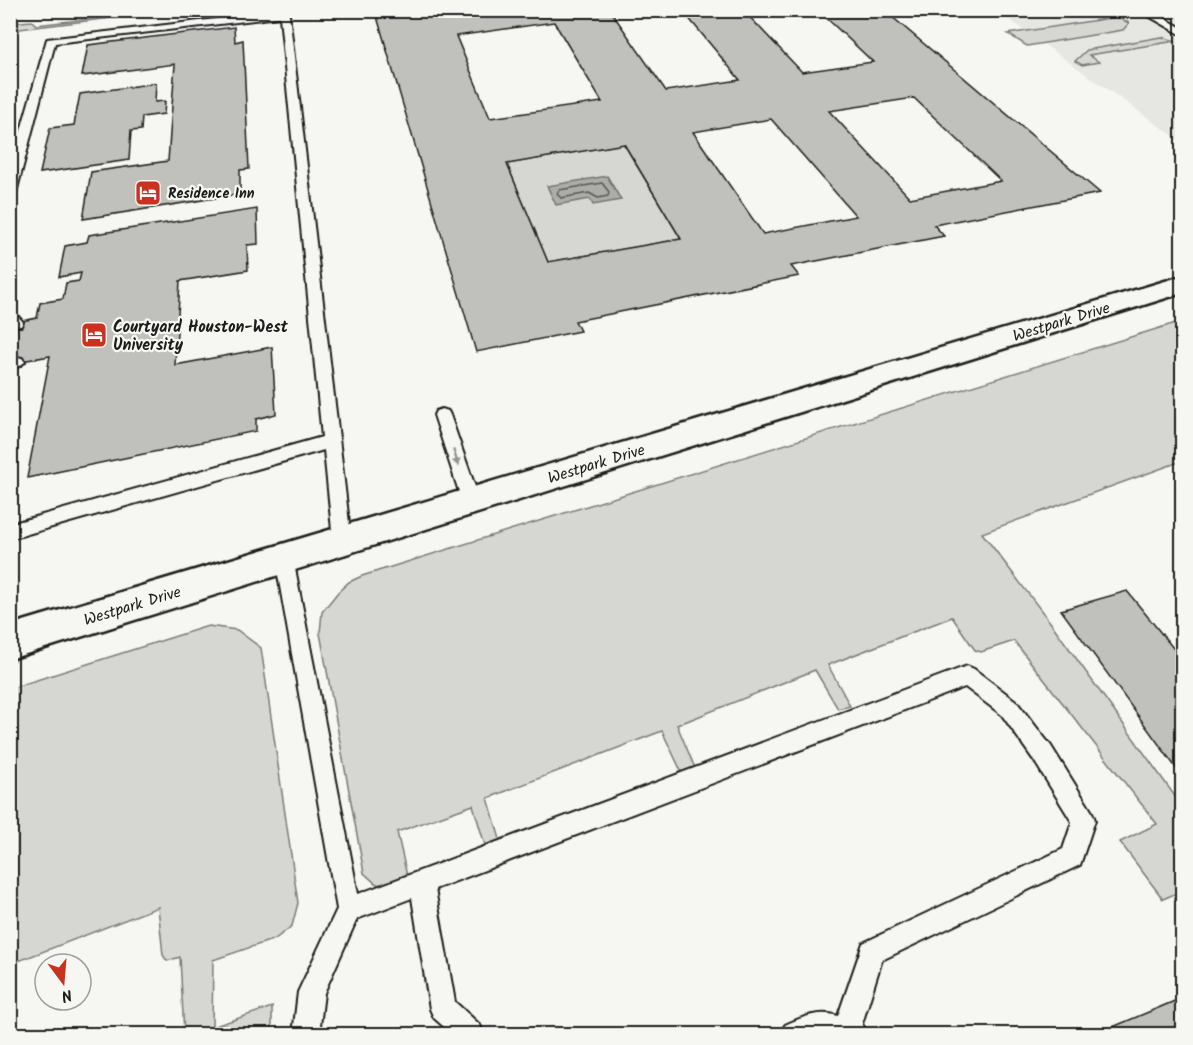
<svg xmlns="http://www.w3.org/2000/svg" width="1193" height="1045" viewBox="0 0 1193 1045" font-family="Kalam,sans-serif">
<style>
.built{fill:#e6e6e2}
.green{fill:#d6d6d2;stroke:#797977;stroke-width:1.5}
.water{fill:#acaca9;stroke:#727271;stroke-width:1.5}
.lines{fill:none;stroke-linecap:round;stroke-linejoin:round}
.shore{stroke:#565654;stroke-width:1.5}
.building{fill:#c0c0bd;stroke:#1c1c1c;stroke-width:1.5;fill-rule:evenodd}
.service-casing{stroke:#1c1c1c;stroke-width:4}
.secondary-casing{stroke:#1c1c1c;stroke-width:5}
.service{fill:#f6f6f2;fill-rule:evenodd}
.secondary{fill:#f6f6f2;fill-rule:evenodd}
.oneway{fill:#949492}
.labels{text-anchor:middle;stroke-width:4.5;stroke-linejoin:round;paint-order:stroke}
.far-poi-label{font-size:14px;font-weight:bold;fill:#1c1c1c;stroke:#f6f6f2;text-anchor:start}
.street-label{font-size:16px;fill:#1c1c1c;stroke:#f6f6f2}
.poi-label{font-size:16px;font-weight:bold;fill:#1c1c1c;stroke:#f6f6f2;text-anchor:start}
</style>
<rect width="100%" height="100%" fill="#f6f6f2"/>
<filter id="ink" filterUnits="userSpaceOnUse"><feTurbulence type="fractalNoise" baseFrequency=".0167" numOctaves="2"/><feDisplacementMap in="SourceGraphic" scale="12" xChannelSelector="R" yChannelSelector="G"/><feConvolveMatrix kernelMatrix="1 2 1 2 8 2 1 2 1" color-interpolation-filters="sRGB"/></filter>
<g filter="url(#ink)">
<path class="built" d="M997 11H1182V142Z"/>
<g class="green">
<path d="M156 11H171L11 30 20 22 32 21 36 25Z"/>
<path d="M1117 17 1129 23 1123 30 1027 46 1008 34Z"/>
<path d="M1161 37 1176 41 1089 55 1099 62 1082 65 1075 61 1087 50Z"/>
<path d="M624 144 681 239 548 262 507 164Z"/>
<path d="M1182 321V461L982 533 1053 626 1182 806V898L1179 892 1163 899 1120 842 1157 824 1014 641 981 652 975 650 952 617 828 665 850 706 838 709 815 670 677 725 695 768 682 773 662 731 488 798 502 846 487 852 473 805 397 832 408 880 389 889 375 883 364 873 320 633 322 612 338 592 349 582 362 576Z"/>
<path d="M208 626 237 630 261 648 298 903 292 926 275 939 213 960 212 1027 272 1007V1029L259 1034H184L180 957 167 961 163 955 158 907 11 964V688Z"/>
</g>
<path class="water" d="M607 176 621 200 593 205 590 199 556 205 547 186Z"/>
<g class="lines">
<path class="shore" d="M602 183 609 192 608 196 598 198 589 193 561 198 557 194 559 190Z"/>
</g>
<g class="building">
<path d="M375 10H450L451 13 473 10H610L666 91 740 80 682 10H743L802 72 873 62 818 10H884L1100 193 934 225 944 236 791 266 799 276 575 321 580 331 476 352ZM554 22 602 102 490 118 456 36ZM914 98 1001 181 910 198 829 111ZM771 119 856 216 763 234 693 132ZM624 144 681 239 548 262 507 164Z"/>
<path d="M234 27 235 42 243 40 249 169 240 170V194L83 219 91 172 168 161 175 64 82 76 88 45Z"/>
<path d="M156 83 155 102 165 101 164 114 142 117 141 130 131 131 129 160 40 173 50 128 74 125 80 94Z"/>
<path d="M257 209 258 244 247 245 248 270 180 281 175 365 272 347 276 414 256 419V431L27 478 50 356 10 363V323L37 318 40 303 63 299 66 283 79 281 81 273 59 277 65 246 87 242 89 235Z"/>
<path d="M1127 591 1182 659V776L1061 610Z"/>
<path d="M1182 998V1034H1096Z"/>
</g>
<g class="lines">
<defs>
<g id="service">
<path d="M54 10H69L65 13Z"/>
<path d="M1053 10H1074L1054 16 1049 13Z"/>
<path d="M1138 10H1150L1182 28V35Z"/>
<path d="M284 11 289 14 351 540 348 545 342 548 336 545 333 540 324 450 10 539V524L322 437 280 17 55 43 16 193 10 197V169L47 39Z"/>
<path d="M10 311 15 313 23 322 21 326 10 325Z"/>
<path d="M17 357 22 358 25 362 10 372V359Z"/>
<path d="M442 409 448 411 450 415 480 501 477 506 471 508 465 506 462 501 434 415 436 411Z"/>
<path d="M284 550 291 552 293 558 358 894 967 666 974 669 1016 701 1051 746 1092 812 1095 820 1080 865 882 960 862 1024 868 1034H781L785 1025C803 1017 819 1010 838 1016L863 943 1063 849 1072 822 1035 762 1002 715 965 687 435 889 455 1002 480 1025 484 1034H452L434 1018 430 1009 412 898 357 919 324 993 319 1034H293L298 992 337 909 275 558 277 552Z"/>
</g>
<path id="secondary" d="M1182 276V293L10 659V625Z"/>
</defs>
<use href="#service" class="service-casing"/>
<use href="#secondary" class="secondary-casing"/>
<use href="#service" class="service"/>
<use href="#secondary" class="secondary"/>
</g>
<defs><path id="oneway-solid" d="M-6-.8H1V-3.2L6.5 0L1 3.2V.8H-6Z" transform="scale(1.5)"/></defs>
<use class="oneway" href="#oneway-solid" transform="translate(456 458) rotate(72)"/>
</g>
<defs>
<symbol id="hotel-square" viewBox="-11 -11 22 22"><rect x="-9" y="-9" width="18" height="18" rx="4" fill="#c8321e" stroke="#f6f6f2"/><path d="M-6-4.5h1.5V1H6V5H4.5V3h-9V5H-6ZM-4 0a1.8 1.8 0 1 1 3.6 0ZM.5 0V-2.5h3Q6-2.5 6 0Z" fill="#fff"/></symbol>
</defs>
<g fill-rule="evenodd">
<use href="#hotel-square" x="133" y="178" width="30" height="30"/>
<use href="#hotel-square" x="79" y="320" width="30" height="30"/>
</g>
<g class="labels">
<g class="far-poi-label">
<text x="168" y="198">Residence Inn</text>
</g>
<g class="street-label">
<text transform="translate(1061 321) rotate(-17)" y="6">Westpark Drive</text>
<text transform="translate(596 463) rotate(-17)" y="6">Westpark Drive</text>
<text transform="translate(132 605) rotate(-17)" y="6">Westpark Drive</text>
</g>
<g class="poi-label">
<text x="113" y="332">Courtyard Houston-West<tspan x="113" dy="18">University</tspan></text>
</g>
</g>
<rect width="1193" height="1045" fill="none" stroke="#f6f6f2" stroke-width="36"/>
<rect x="18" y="18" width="1157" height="1009" fill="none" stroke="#1c1c1c" stroke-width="2" filter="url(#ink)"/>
<g transform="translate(63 982) rotate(164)"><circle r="28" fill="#f6f6f2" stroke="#9f9f9c" stroke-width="1.5"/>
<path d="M0-4.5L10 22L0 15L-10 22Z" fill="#c8321e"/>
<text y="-9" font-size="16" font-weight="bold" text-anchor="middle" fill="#1c1c1c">N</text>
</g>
</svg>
